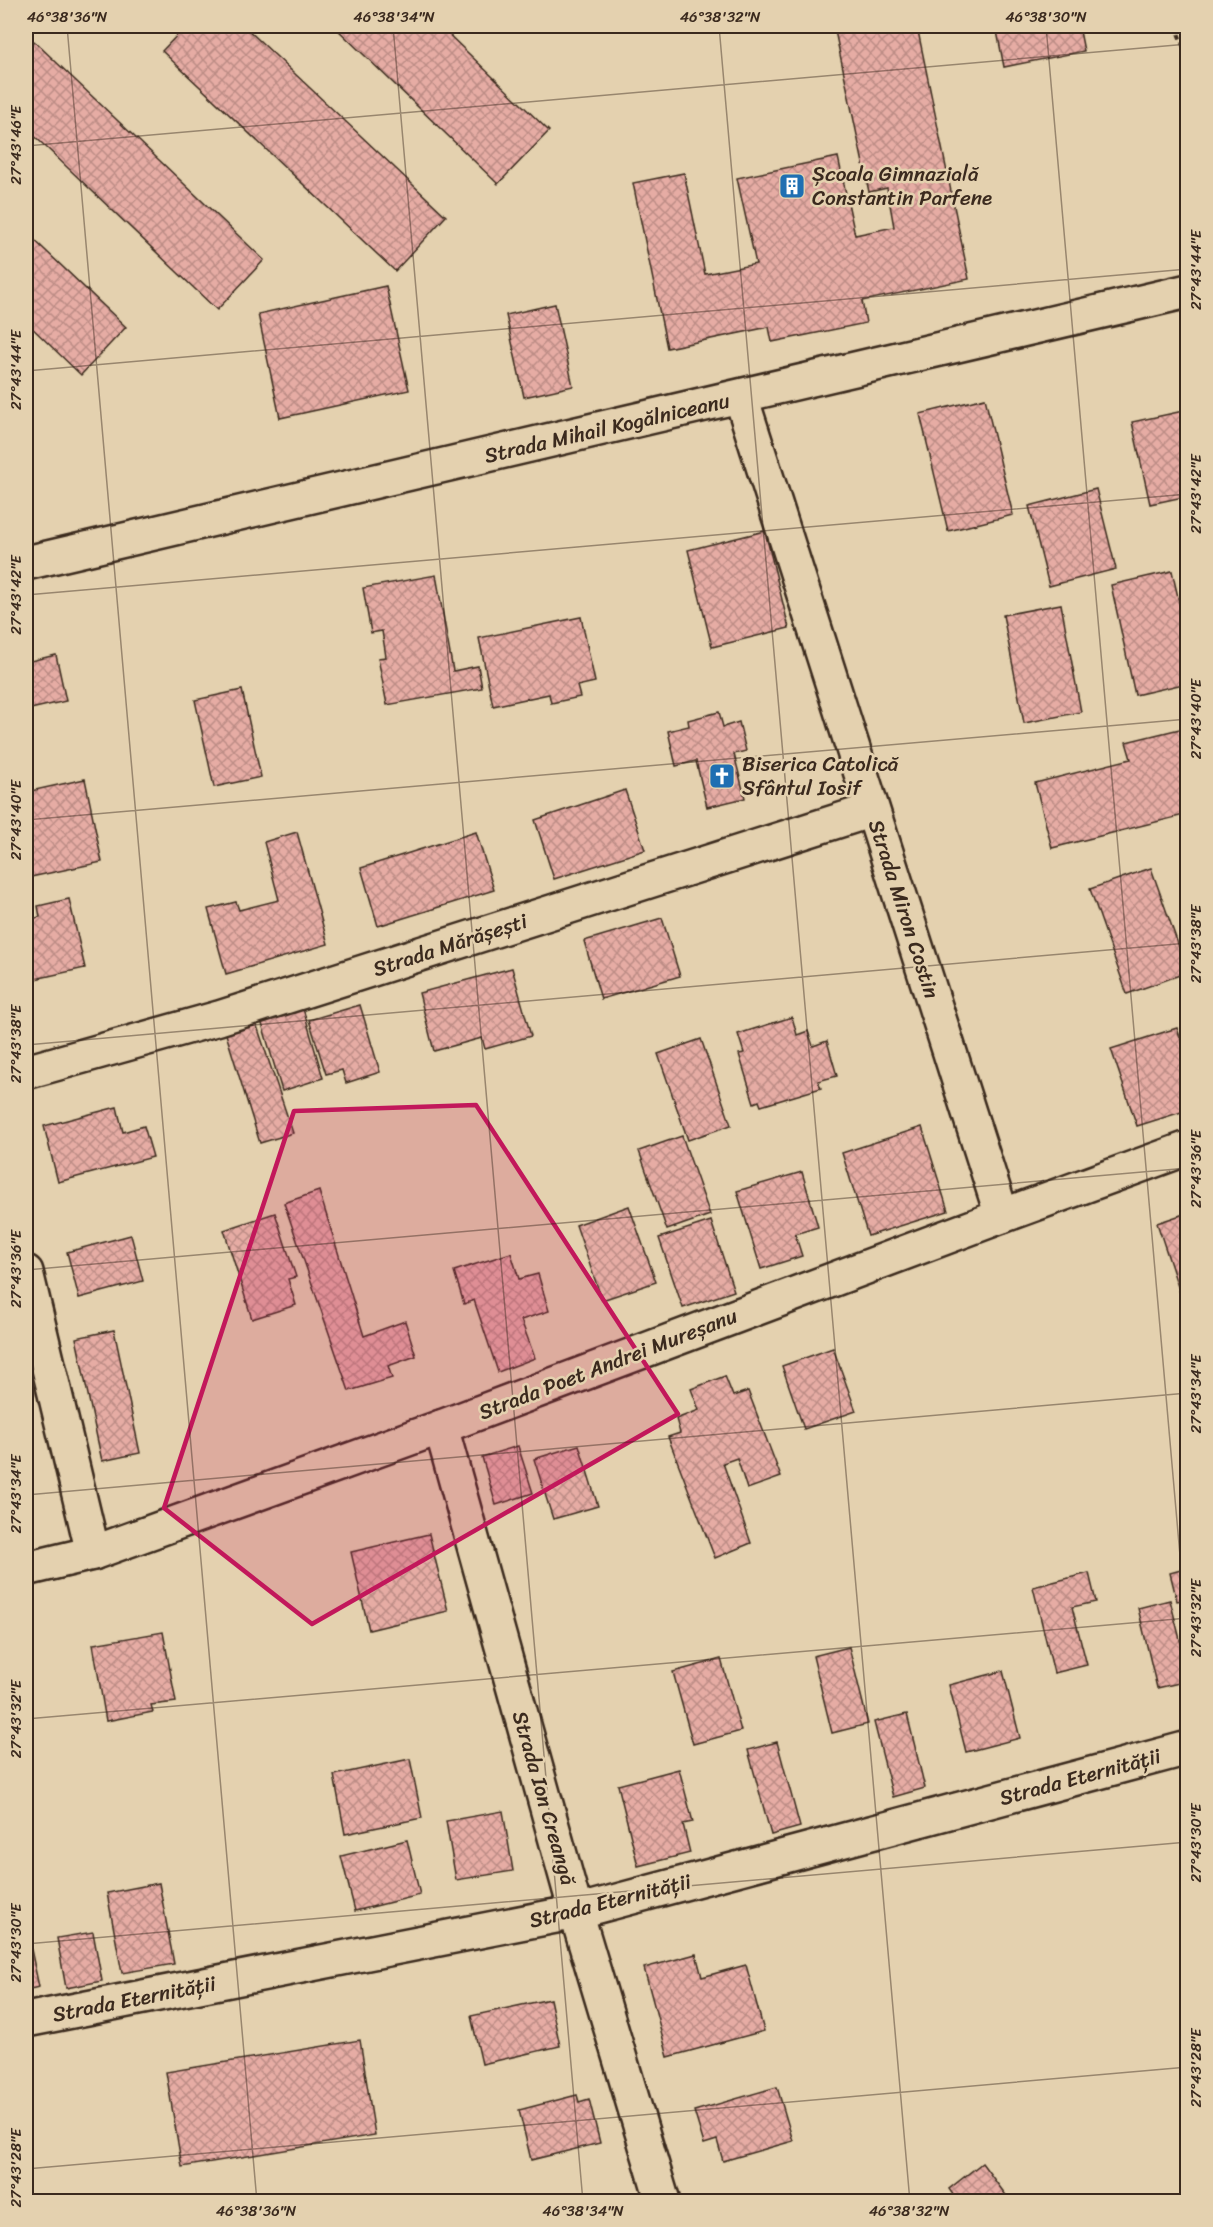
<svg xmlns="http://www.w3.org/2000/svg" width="1213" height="2227" viewBox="0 0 1213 2227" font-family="Sriracha,sans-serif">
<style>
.building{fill:url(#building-cross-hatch);stroke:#3b2a1e;stroke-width:1.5}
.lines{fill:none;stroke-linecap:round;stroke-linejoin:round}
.minor-casing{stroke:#3b2a1e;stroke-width:38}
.path{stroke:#3b2a1e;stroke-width:4;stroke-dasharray:4.5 4.5;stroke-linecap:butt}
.minor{stroke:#e4d1af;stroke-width:33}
.marked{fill:#c2185b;fill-opacity:0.2;stroke:#c2185b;stroke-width:4.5;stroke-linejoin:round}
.ticks{fill:none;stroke:#3b2a1e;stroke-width:1.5;stroke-opacity:0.45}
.labels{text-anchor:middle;stroke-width:5;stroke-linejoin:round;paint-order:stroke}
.poi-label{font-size:21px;fill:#3b2a1e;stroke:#e4d1af;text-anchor:start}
.street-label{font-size:21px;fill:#3b2a1e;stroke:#e4d1af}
.neatline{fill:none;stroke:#3b2a1e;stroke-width:2}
.ticks-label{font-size:15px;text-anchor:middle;fill:#3b2a1e}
</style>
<defs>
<pattern id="building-cross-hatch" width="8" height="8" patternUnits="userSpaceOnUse" patternTransform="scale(1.5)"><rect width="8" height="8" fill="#e6aca4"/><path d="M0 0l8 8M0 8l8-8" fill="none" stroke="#bc8c85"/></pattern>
</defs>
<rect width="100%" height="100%" fill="#e4d1af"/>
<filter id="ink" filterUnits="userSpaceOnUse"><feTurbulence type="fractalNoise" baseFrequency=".0167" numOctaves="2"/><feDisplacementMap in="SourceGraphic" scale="12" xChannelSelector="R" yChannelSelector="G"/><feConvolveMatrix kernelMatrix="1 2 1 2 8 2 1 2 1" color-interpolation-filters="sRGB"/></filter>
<g filter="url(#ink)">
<g class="building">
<path d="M186 26H244L446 216 395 271 162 51Z"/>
<path d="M334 26H440L549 131 498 184Z"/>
<path d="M834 26H917L969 279 862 301 866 323 772 342 769 327 667 348 633 183 684 173 705 274 756 264 737 178 838 157 855 235 894 227 887 188 869 192Z"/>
<path d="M996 26H1079L1084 51 1004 67Z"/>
<path d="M34 41 264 260 217 310 26 128V50Z"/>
<path d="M26 232 126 327 81 375 26 322Z"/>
<path d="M386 286 409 390 280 418 258 314Z"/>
<path d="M555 304 573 386 524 397 506 315Z"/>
<path d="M985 398 1013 515 948 531 920 414Z"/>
<path d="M1188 410V496L1150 504 1132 422Z"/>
<path d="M1096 489 1116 569 1049 586 1029 506Z"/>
<path d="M765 531 789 628 712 647 688 550Z"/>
<path d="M1172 571 1188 641V683L1135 695 1111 585Z"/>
<path d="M436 575 453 671 478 666 482 688 387 705 378 658 386 657 382 631 371 633 363 588Z"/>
<path d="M1061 604 1081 712 1024 723 1003 615Z"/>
<path d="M581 617 595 682 577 686 580 697 551 703 549 694 493 706 479 638Z"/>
<path d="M56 655 66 701 26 710V662Z"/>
<path d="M242 690 261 777 214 787 195 700Z"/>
<path d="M719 712 723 727 739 722 746 751 734 754 745 798 707 807 696 761 676 766 668 731 689 726 688 720Z"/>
<path d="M1188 727V814L1052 848 1035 783 1131 759 1126 742Z"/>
<path d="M85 779 102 862 26 878V792Z"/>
<path d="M625 790 645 850 554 879 535 820Z"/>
<path d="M297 832 328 944 226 974 208 909 236 902 239 910 279 900 264 842Z"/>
<path d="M476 832 494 890 378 926 361 868Z"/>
<path d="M1151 868 1188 972 1127 994 1090 889Z"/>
<path d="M69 899 85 968 26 981V920L40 917 38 906Z"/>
<path d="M662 918 680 976 601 999 584 941Z"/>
<path d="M512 968 531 1036 485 1049 482 1038 434 1051 419 993Z"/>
<path d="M302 1005 323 1078 282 1091 260 1017Z"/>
<path d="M360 1005 380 1072 346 1083 342 1070 326 1074 309 1020Z"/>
<path d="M792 1017 797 1035 808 1031 813 1046 827 1041 837 1076 818 1081 821 1088 761 1106 759 1101 754 1103 739 1054 744 1053 738 1034Z"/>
<path d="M255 1020 293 1133 260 1143 225 1031Z"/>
<path d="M1177 1028 1188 1060V1110L1137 1126 1111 1049Z"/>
<path d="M701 1039 731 1125 688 1140 658 1054Z"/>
<path d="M117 1107 123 1132 144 1126 153 1157 58 1182 44 1126Z"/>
<path d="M922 1127 948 1211 868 1236 842 1153Z"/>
<path d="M682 1136 710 1215 667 1230 639 1151Z"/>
<path d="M802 1172 818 1227 795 1234 802 1256 761 1269 737 1191Z"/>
<path d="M319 1191 364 1336 405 1321 416 1356 388 1366 392 1378 349 1391 284 1203Z"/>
<path d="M629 1206 656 1282 602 1300 576 1225Z"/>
<path d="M275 1213 296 1277 288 1279 296 1305 252 1319 224 1230Z"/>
<path d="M1187 1213 1188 1215V1317L1157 1223Z"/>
<path d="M711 1221 734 1291 683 1308 659 1238Z"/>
<path d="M131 1235 143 1281 79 1298 67 1252Z"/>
<path d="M511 1253 519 1279 538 1274 549 1311 521 1320 535 1358 498 1372 474 1300 464 1304 454 1271Z"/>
<path d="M114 1330 140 1453 102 1461 76 1338Z"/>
<path d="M833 1348 856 1411 804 1429 782 1366Z"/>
<path d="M725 1376 733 1396 748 1391 781 1477 747 1489 737 1458 723 1463 751 1543 715 1558 668 1437 680 1433 676 1419 699 1410 691 1389Z"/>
<path d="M579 1445 598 1506 553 1519 534 1459Z"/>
<path d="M518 1446 533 1493 496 1505 482 1457Z"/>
<path d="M429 1534 448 1611 369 1630 351 1552Z"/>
<path d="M1188 1568V1599L1177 1601 1170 1573Z"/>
<path d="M1089 1573 1096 1602 1072 1607 1087 1665 1054 1673 1033 1587Z"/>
<path d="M1170 1600 1188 1671V1681L1157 1688 1138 1608Z"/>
<path d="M163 1632 176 1702 151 1705 153 1712 106 1721 93 1644Z"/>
<path d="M849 1647 868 1724 832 1733 813 1656Z"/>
<path d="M721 1659 741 1731 693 1744 673 1672Z"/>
<path d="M1003 1671 1020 1738 966 1752 949 1685Z"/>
<path d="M907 1714 925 1788 893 1797 874 1722Z"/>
<path d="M777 1742 800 1827 771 1835 748 1750Z"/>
<path d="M410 1759 422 1818 345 1834 334 1775Z"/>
<path d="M679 1769 693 1822 683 1824 690 1853 638 1866 618 1785Z"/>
<path d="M503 1811 513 1871 456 1880 446 1821Z"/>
<path d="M407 1840 420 1895 355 1911 341 1856Z"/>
<path d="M159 1883 174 1964 122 1973 107 1893Z"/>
<path d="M26 1926 39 1987 26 1990Z"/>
<path d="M93 1932 102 1981 66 1988 57 1938Z"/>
<path d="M696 1954 702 1977 746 1965 764 2031 668 2057 644 1968Z"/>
<path d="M550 1999 560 2046 482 2064 471 2016Z"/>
<path d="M360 2040 375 2135 182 2167 166 2072Z"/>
<path d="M777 2087 793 2141 723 2161 717 2140 704 2144 694 2111Z"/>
<path d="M577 2095 579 2102 589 2099 600 2143 531 2160 519 2110Z"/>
<path d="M982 2163 1011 2202H958L949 2189Z"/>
</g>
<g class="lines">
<defs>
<g id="minor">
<path d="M741 397 1002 1216"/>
<path d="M26 563 1188 291"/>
<path d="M26 1072 219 1018 872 810"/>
<path d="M26 1272 93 1553"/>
<path d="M441 1427 576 1912 663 2202"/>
<path d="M26 1569 93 1553 441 1427 1002 1216 1188 1148"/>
<path d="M26 2020 576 1912 1188 1748"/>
</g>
</defs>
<use href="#minor" class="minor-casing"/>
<path class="path" d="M1175 26 1188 57"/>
<use href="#minor" class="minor"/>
</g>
</g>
<path class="marked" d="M476 1105 678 1414 312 1624 164 1508 294 1111Z"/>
<path class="ticks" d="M67 26 257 2202M393 26 583 2202M719 26 910 2202M1046 26 1188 1647M26 146 1188 44M26 371 1188 269M26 595 1188 494M26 820 1188 719M26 1045 1188 943M26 1270 1188 1168M26 1495 1188 1393M26 1719 1188 1618M26 1944 1188 1842M26 2169 1188 2067"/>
<defs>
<symbol id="building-square" viewBox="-11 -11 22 22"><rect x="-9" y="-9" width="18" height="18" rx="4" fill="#1f6fb2" stroke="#e4d1af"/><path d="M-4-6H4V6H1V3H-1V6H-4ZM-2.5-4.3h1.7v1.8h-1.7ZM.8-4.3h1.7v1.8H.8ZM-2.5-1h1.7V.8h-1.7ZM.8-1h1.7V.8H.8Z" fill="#fff"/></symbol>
<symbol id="church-square" viewBox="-11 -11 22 22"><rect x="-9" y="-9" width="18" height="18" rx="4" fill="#1f6fb2" stroke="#e4d1af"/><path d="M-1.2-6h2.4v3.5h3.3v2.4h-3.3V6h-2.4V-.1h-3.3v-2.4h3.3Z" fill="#fff"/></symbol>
</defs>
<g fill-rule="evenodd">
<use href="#building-square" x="777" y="171" width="30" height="30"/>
<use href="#church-square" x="707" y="761" width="30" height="30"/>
</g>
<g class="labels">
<g class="poi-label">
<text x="812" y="181">Școala Gimnazială<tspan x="812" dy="24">Constantin Parfene</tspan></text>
<text x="742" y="771">Biserica Catolică<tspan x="742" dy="24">Sfântul Iosif</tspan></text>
</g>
<g class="street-label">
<text transform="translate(607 428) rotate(-13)" y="7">Strada Mihail Kogălniceanu</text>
<text transform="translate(904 909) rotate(72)" y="7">Strada Miron Costin</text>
<text transform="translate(450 945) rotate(-18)" y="7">Strada Mărășești</text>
<text transform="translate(608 1364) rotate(-21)" y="7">Strada Poet Andrei Mureșanu</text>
<text transform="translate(1080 1777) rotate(-15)" y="7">Strada Eternității</text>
<text transform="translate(544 1798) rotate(74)" y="7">Strada Ion Creangă</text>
<text transform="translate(610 1901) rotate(-14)" y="7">Strada Eternității</text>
<text transform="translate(134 1999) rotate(-11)" y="7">Strada Eternității</text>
</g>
</g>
<rect width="1213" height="2227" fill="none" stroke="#e4d1af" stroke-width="66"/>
<rect x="33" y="33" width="1147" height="2161" class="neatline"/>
<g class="ticks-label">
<text x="67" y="22">46°38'36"N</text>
<text x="394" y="22">46°38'34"N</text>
<text x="720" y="22">46°38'32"N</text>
<text x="1046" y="22">46°38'30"N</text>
<text transform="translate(16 145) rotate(-90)" y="5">27°43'46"E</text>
<text transform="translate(1196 270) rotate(-90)" y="5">27°43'44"E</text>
<text transform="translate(16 370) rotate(-90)" y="5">27°43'44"E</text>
<text transform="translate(1196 494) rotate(-90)" y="5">27°43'42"E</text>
<text transform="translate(16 595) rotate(-90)" y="5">27°43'42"E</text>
<text transform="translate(1196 719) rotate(-90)" y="5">27°43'40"E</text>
<text transform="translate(16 820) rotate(-90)" y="5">27°43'40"E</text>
<text transform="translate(1196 944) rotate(-90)" y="5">27°43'38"E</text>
<text transform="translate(16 1044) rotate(-90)" y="5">27°43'38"E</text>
<text transform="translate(1196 1169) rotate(-90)" y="5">27°43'36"E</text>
<text transform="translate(16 1269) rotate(-90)" y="5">27°43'36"E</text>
<text transform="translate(1196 1394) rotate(-90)" y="5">27°43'34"E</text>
<text transform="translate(16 1494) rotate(-90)" y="5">27°43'34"E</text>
<text transform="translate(1196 1618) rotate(-90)" y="5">27°43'32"E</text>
<text transform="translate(16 1719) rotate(-90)" y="5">27°43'32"E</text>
<text transform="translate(1196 1843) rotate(-90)" y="5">27°43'30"E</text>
<text transform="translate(16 1943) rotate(-90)" y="5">27°43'30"E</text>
<text transform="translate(1196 2068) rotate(-90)" y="5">27°43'28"E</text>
<text transform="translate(16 2168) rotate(-90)" y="5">27°43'28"E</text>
<text x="256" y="2216">46°38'36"N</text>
<text x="583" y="2216">46°38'34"N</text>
<text x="909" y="2216">46°38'32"N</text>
</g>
</svg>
